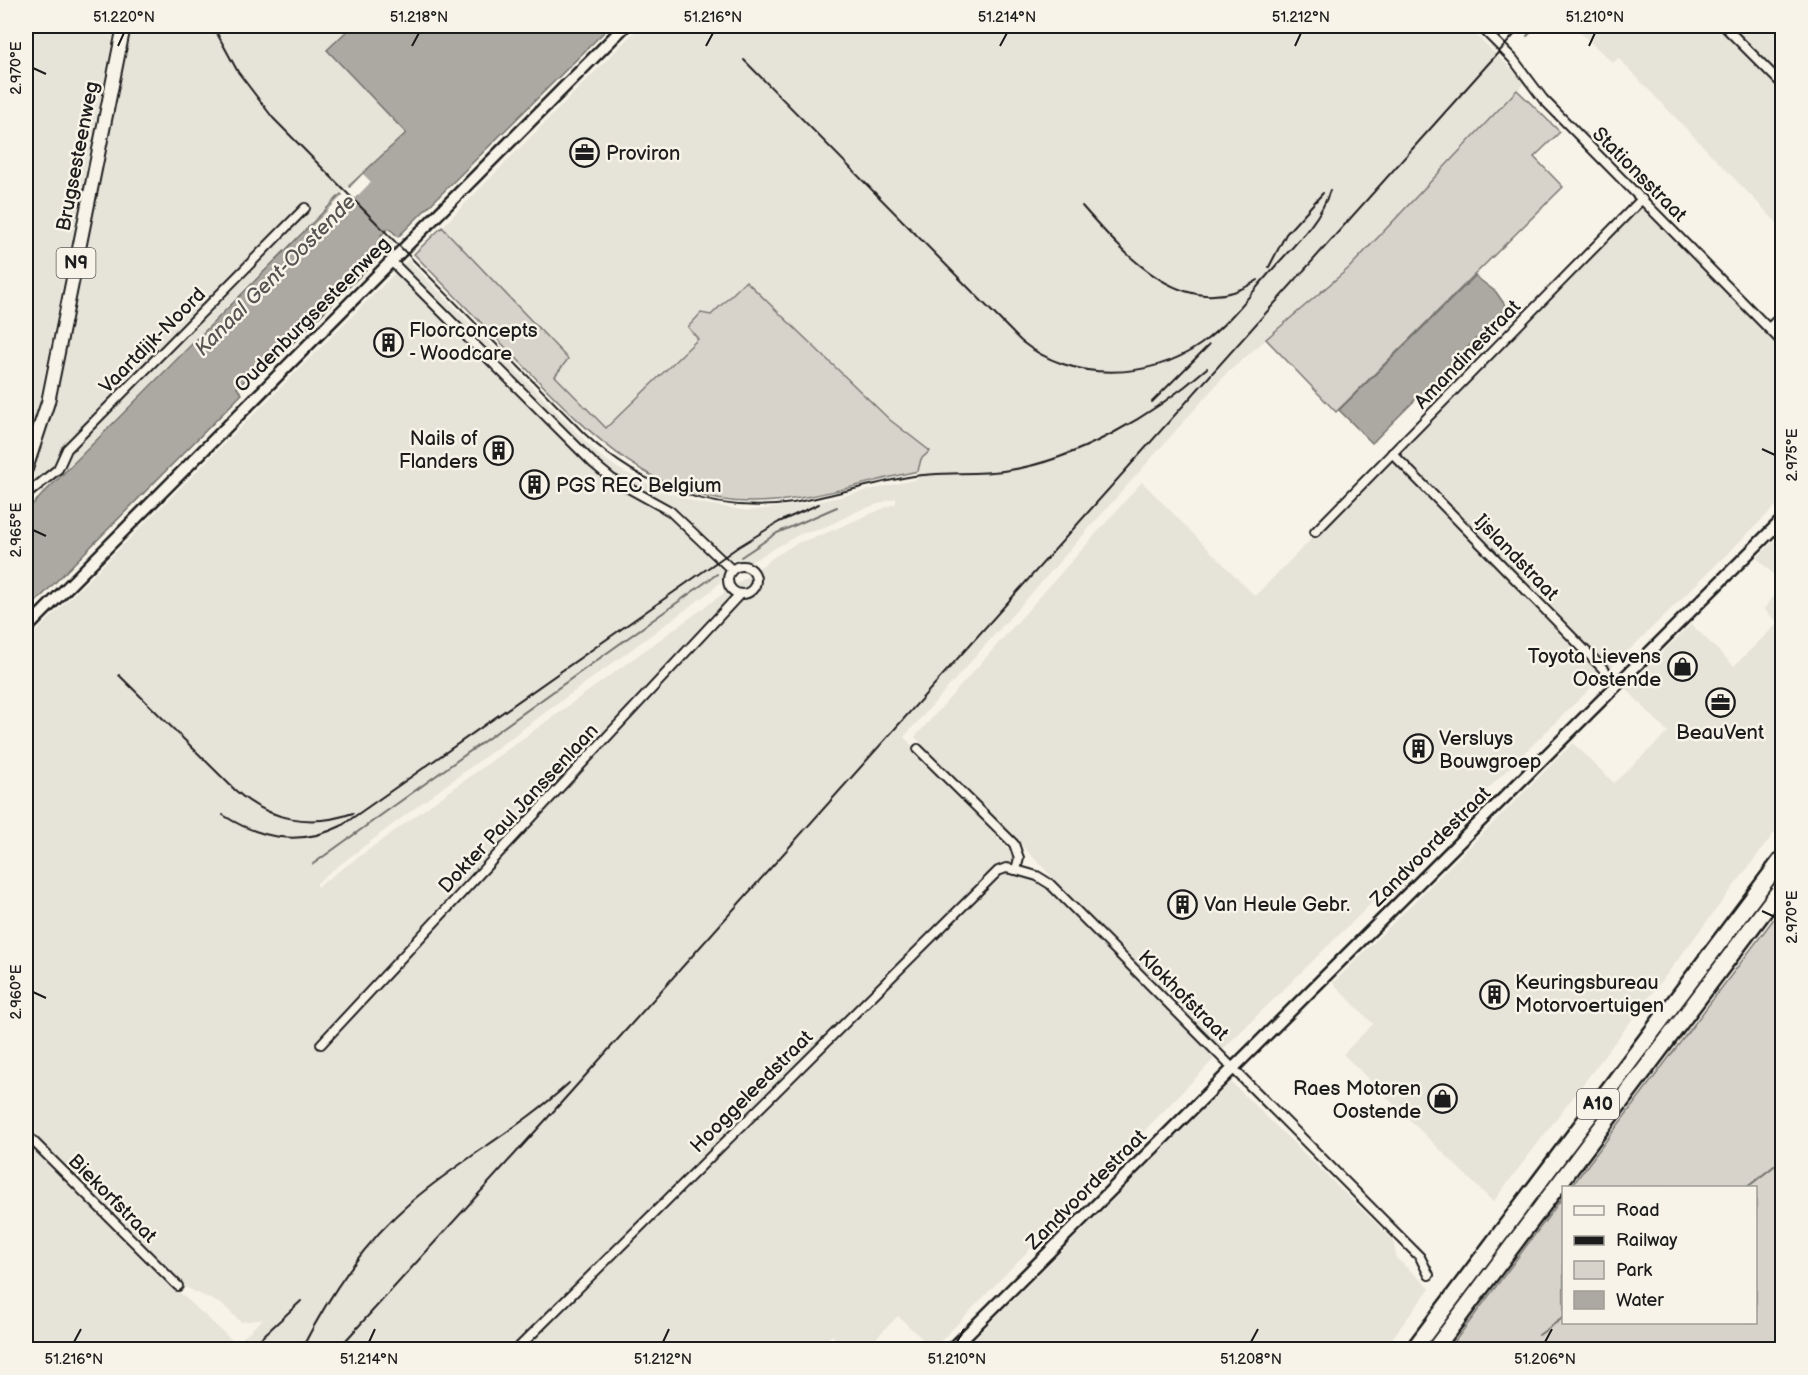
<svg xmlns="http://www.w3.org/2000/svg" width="1808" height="1375" viewBox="0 0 1808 1375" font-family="'Balsamiq Sans',sans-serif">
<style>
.built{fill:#e6e3d9;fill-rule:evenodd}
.green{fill:#d7d3cb;stroke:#7a7874;stroke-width:1.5}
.water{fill:#aca9a2;stroke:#72716c;stroke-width:1.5}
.pier{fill:#f7f3e8}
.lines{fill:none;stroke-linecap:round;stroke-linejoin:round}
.stream{stroke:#72716c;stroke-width:2}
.street-casing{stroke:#1c1c1c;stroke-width:12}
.secondary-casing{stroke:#1c1c1c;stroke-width:15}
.primary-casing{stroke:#1c1c1c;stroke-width:16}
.highway-casing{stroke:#1c1c1c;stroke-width:20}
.street{stroke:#f7f3e8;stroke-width:8}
.secondary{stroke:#f7f3e8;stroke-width:10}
.primary{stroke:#f7f3e8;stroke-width:12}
.highway{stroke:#f7f3e8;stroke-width:15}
.rail{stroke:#1c1c1c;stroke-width:2}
.ticks{fill:none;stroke:#1c1c1c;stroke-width:2}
.labels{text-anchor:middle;stroke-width:5;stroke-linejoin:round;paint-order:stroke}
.shield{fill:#f7f3e8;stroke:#5e5c59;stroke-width:1.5}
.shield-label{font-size:18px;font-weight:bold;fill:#1c1c1c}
.poi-label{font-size:20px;fill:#1c1c1c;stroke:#f7f3e8;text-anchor:start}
.street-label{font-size:20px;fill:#1c1c1c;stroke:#f7f3e8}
.water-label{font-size:21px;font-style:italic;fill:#565452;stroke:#f7f3e8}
.neatline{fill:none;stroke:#1c1c1c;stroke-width:2}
.ticks-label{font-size:15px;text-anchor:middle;fill:#1c1c1c}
</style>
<rect width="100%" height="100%" fill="#f7f3e8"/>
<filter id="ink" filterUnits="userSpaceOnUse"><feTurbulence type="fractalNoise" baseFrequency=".0167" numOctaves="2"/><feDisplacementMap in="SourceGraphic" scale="12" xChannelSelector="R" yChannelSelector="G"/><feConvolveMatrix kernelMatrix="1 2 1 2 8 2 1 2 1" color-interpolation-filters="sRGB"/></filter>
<g filter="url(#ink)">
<g class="built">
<path d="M26 26H115L39 402 26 448Z"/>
<path d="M132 26H352L327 51 406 133 307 226 41 495 26 480 39 451Z"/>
<path d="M640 26H1467L1525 82 1349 268 1226 374 904 737 1040 883 1215 1058 933 1349 898 1316 864 1350 846 1349 832 1335 819 1347 821 1350H26V642L408 260 599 455 619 469 660 490 699 503 749 511 817 502 917 479 921 459 929 450 890 420 811 343 711 316 688 326 698 339 606 429 555 375 567 359 442 227ZM896 498V503L819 536 797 543 774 557 317 887V883L325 876 404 816 711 591 725 577 720 564 726 558 747 564 800 534 821 529 860 510ZM183 1286 223 1305 241 1322 263 1319 236 1344 178 1291Z"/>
<path d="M1573 26H1782V228L1618 58 1613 63Z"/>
<path d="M1641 205 1782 348V500L1222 1050 915 737 1142 482 1255 596Z"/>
<path d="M1782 533V583L1757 558Z"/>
<path d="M1782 584V823L1493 1202 1343 1054 1373 1024 1333 983 1573 743 1614 783 1668 732 1626 689 1691 624 1734 666 1778 623 1764 609Z"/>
<path d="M1231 1082 1394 1241 1396 1258 1430 1288 1384 1349H964Z"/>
</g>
<g class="green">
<path d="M1517 90 1560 132 1534 157 1563 187 1336 412 1266 339 1349 268Z"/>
<path d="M442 227 568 359 555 376 606 428 698 339 688 327 701 313 711 315 746 281 890 420 930 451 921 459 918 471C864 482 809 502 753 502 653 503 587 431 523 365 486 328 450 291 414 254Z"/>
<path d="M1782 908V944L1780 948 1782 951V1349H1449L1563 1197 1564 1322H1756V1188L1571 1187Z"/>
</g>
<g class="water">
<path d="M352 26H610L398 237 389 228 381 235 391 245 278 358 273 353 237 388 242 394 26 612V511L341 194 351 203 358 195 349 186 406 133 327 50Z"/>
<path d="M1475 276 1496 292 1507 308 1372 443 1339 410Z"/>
</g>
<path class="pier" d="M363 174 371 182 318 236 310 229 345 193 351 199 354 195 348 190Z"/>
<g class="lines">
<g class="stream">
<path d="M1527 36 1537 26"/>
<path d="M741 557 777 533 837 507"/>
<path d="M313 864 717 574"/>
<path d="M1746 1188 1782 1160"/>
<path d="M1539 1335 1564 1317"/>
</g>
<defs>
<g id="street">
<path d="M1480 26 1513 59 1543 99 1782 342"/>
<path d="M1724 26 1782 84"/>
<path d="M391 261 594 464 612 479 670 511 732 570"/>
<path d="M1769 328 1782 315"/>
<path d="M1392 453 1618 684"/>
<path d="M26 495 58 469 67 449 305 208"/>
<path d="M1315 532 1642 199"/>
<circle cx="742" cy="580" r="14"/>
<path d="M918 749 1014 844 1019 858 1016 870 1037 876 1050 884 1420 1257 1429 1275"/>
<path d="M321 1044 739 595"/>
<path d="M26 1134 178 1286"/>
<path d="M516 1350 998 871 1006 868 1016 870"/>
</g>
<g id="secondary">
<path d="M26 629 625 26"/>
<path d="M951 1350 1782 520"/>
</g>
<path id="primary" d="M26 469 48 402 124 26"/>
<g id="highway">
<path d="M1413 1350 1782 859"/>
<path d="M1434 1350 1782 887"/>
</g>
</defs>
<use href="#street" class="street-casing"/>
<use href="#secondary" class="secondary-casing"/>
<use href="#primary" class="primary-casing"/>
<use href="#highway" class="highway-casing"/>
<use href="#street" class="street"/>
<use href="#secondary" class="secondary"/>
<use href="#primary" class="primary"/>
<use href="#highway" class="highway"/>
<g class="rail">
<path d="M213 26 238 72 273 118 585 434C641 487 716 515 793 503 831 496 869 484 908 477 939 471 971 475 1003 471 1074 462 1154 415 1207 368"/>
<path d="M744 60 1021 341C1071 382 1149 381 1201 344 1228 324 1249 296 1271 271 1292 247 1320 222 1330 190"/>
<path d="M1082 206C1125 255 1187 327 1258 280"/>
<path d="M1269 267 1286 234 1323 193"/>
<path d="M1152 402 1209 345"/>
<path d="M119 675 235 790C268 820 311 828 353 813"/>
<path d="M223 815C260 839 301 846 341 826L738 547 779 522 819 504"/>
<path d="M248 1350 301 1301"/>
<path d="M301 1350C330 1294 364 1242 412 1201 462 1158 521 1128 569 1083"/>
<path d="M337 1350 552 1113 1522 26"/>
</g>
</g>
</g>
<path class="ticks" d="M118 46 124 33M412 46 419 33M706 46 713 33M1000 46 1007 33M1295 46 1301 33M1589 46 1595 33M33 68 46 74M1762 449 1775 455M33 530 46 536M1762 911 1775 917M33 992 46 998M74 1342 81 1329M369 1342 375 1329M663 1342 669 1329M957 1342 964 1329M1251 1342 1258 1329M1545 1342 1552 1329"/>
<defs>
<symbol id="office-ring" viewBox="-11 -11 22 22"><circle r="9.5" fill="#f7f3e8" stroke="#1c1c1c" stroke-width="1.5"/><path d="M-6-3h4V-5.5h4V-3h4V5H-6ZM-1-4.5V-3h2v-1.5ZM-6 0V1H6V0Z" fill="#1c1c1c"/></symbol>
<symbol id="building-ring" viewBox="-11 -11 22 22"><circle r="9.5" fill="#f7f3e8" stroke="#1c1c1c" stroke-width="1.5"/><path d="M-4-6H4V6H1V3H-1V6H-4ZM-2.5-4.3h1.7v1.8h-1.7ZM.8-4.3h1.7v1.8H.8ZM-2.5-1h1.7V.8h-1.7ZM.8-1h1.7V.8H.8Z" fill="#1c1c1c"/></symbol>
<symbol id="shop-ring" viewBox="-11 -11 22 22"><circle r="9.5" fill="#f7f3e8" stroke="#1c1c1c" stroke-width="1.5"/><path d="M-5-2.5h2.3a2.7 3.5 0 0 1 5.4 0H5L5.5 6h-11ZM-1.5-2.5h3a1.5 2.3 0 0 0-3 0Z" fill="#1c1c1c"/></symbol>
</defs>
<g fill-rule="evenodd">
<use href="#office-ring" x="568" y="136" width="33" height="33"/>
<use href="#building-ring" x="372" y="326" width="33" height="33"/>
<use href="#building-ring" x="482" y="434" width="33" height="33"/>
<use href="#building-ring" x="518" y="468" width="33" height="33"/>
<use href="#shop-ring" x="1666" y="650" width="33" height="33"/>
<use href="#office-ring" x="1704" y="686" width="33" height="33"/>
<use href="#building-ring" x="1402" y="732" width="33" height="33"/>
<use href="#building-ring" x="1166" y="888" width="33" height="33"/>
<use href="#building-ring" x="1478" y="978" width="33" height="33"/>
<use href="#shop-ring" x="1426" y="1082" width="33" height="33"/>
</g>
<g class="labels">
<g class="shield">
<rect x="56.5" y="248" width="39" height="30" rx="4.5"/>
<rect x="1577" y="1089" width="42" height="30" rx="4.5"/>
</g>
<g class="shield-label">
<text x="76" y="269">N9</text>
<text x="1598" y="1110">A10</text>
</g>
<g class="poi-label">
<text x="606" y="160">Proviron</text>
<text x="409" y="337">Floorconcepts<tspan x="409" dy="23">- Woodcare</tspan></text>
<text x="478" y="445" text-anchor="end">Nails of<tspan x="478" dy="23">Flanders</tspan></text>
<text x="556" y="492">PGS REC Belgium</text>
<text x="1661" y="663" text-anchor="end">Toyota Lievens<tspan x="1661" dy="23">Oostende</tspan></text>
<text x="1720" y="739" text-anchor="middle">BeauVent</text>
<text x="1439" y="745">Versluys<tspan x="1439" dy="23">Bouwgroep</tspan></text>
<text x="1204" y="911">Van Heule Gebr.</text>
<text x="1515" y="989">Keuringsbureau<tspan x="1515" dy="23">Motorvoertuigen</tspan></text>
<text x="1421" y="1095" text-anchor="end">Raes Motoren<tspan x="1421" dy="23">Oostende</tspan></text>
</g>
<g class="street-label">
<text transform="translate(77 156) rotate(-79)" y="7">Brugsesteenweg</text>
<text transform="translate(1640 174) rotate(45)" y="7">Stationsstraat</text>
<text transform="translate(312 314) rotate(-45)" y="7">Oudenburgsesteenweg</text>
<text transform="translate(152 340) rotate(-45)" y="7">Vaartdijk-Noord</text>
<text transform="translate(1467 354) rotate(-46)" y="7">Amandinestraat</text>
<text transform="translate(1517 557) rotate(46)" y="7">Ijslandstraat</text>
<text transform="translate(518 808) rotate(-47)" y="7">Dokter Paul Janssenlaan</text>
<text transform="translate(1430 846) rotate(-45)" y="7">Zandvoordestraat</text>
<text transform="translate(1184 995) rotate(45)" y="7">Klokhofstraat</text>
<text transform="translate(751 1091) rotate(-45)" y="7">Hooggeleedstraat</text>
<text transform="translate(1086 1189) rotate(-45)" y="7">Zandvoordestraat</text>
<text transform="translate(113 1198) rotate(45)" y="7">Biekorfstraat</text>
</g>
<g class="water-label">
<text transform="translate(275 275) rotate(-45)" y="7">Kanaal Gent-Oostende</text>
</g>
</g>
<rect width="1808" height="1375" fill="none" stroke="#f7f3e8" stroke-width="66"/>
<rect x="1562" y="1186" width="195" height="138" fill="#f7f3e8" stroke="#9f9d96" stroke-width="1.5"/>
<rect x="1574" y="1206" width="30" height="9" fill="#f7f3e8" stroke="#9f9d96" stroke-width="1.5"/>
<text x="1616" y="1216" font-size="18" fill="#1c1c1c">Road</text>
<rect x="1574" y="1236" width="30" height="9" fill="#1c1c1c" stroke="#9f9d96" stroke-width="1.5"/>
<text x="1616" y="1246" font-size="18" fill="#1c1c1c">Railway</text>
<rect x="1574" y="1261" width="30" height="18" fill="#d7d3cb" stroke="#9f9d96" stroke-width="1.5"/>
<text x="1616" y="1276" font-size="18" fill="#1c1c1c">Park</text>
<rect x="1574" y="1291" width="30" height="18" fill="#aca9a2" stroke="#9f9d96" stroke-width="1.5"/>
<text x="1616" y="1306" font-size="18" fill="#1c1c1c">Water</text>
<rect x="33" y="33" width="1742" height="1309" class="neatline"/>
<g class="ticks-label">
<text x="124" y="22">51.220°N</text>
<text x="419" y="22">51.218°N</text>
<text x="713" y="22">51.216°N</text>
<text x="1007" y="22">51.214°N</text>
<text x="1301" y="22">51.212°N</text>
<text x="1595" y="22">51.210°N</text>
<text transform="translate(16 68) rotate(-90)" y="5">2.970°E</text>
<text transform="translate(1792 455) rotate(-90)" y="5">2.975°E</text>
<text transform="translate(16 530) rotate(-90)" y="5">2.965°E</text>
<text transform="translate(1792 917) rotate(-90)" y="5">2.970°E</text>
<text transform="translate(16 992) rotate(-90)" y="5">2.960°E</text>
<text x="74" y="1364">51.216°N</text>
<text x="369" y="1364">51.214°N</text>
<text x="663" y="1364">51.212°N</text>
<text x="957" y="1364">51.210°N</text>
<text x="1251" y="1364">51.208°N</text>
<text x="1545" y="1364">51.206°N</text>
</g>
</svg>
